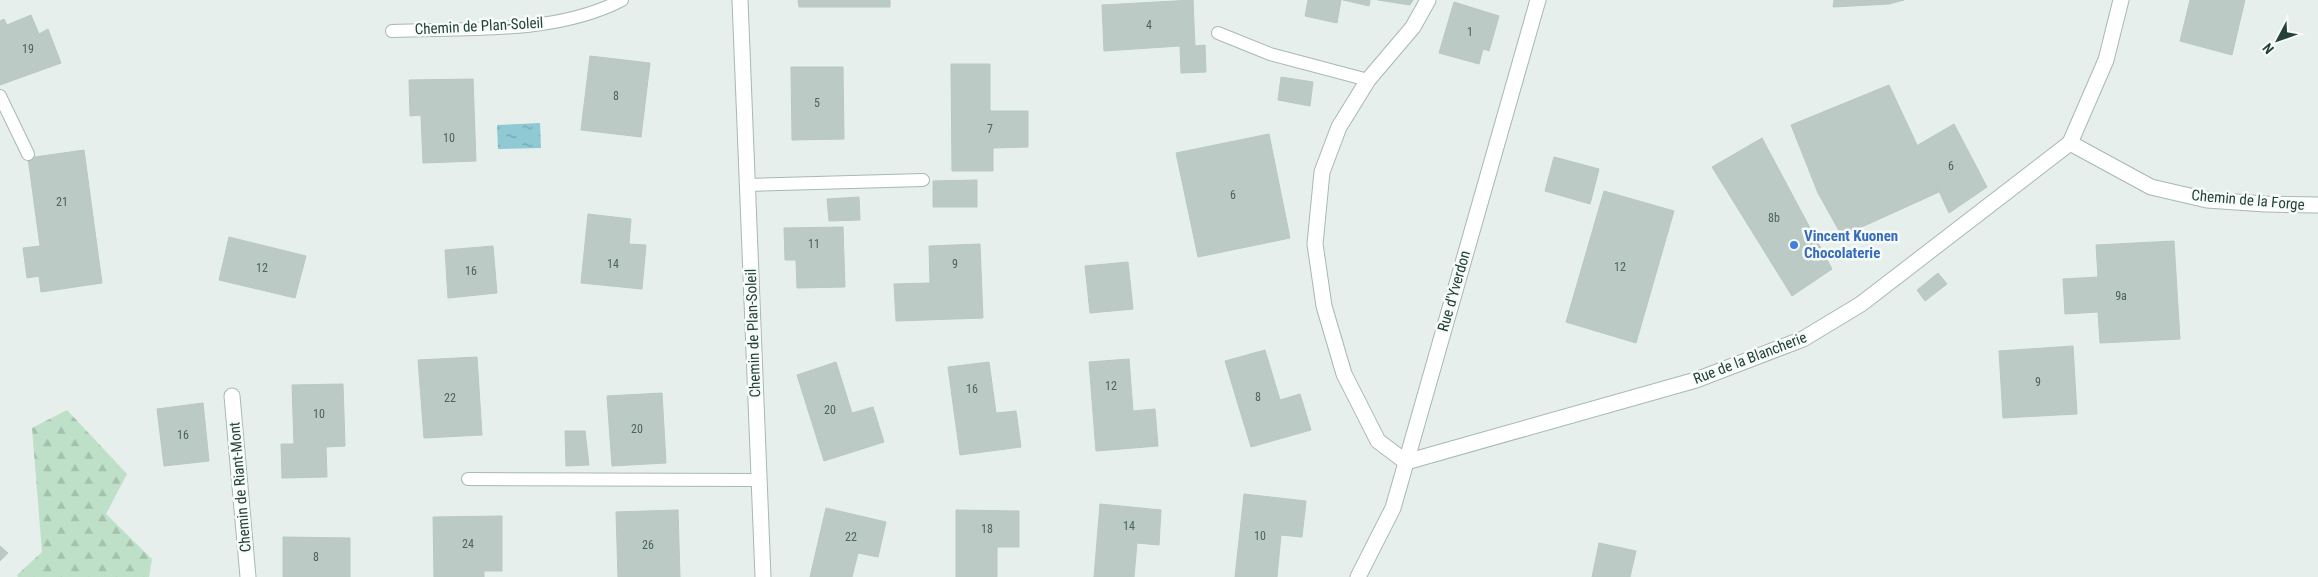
<svg xmlns="http://www.w3.org/2000/svg" width="2318" height="577" viewBox="0 0 2318 577" font-family="'Roboto Condensed',sans-serif">
<style>
.forest{fill:url(#forest-firs)}
.water{fill:url(#water-ripples)}
.building{fill:#bbcac4;stroke:#b8c9c2}
.lines{fill:none;stroke-linecap:round;stroke-linejoin:round}
.service-casing{stroke:#a8b8b2;stroke-width:14}
.minor-casing{stroke:#a8b8b2;stroke-width:17}
.service{stroke:#fff;stroke-width:12}
.minor{stroke:#fff;stroke-width:15}
.shop-dot{fill:#3f7fe0;stroke:#f7fbf9;stroke-width:2}
.labels{text-anchor:middle;stroke-width:5;stroke-linejoin:round;paint-order:stroke}
.number-label{font-size:12px;fill:#4a645c}
.street-label{font-size:15px;fill:#24423a;stroke:#f7fbf9}
.shop-label{font-size:15px;font-weight:bold;fill:#366cbe;stroke:#f7fbf9;text-anchor:start}
</style>
<defs>
<pattern id="forest-firs" width="22" height="20" patternUnits="userSpaceOnUse" patternTransform="scale(1.25)"><rect width="22" height="20" fill="#bfe0c8"/><path d="M5 1l3.5 6h-7zM16 11l3.5 6h-7z" fill="#a4c1ad"/></pattern>
<pattern id="water-ripples" width="26" height="14" patternUnits="userSpaceOnUse" patternTransform="scale(1.25)"><rect width="26" height="14" fill="#8ec9d4"/><path d="M2 4q2-2 4 0t4 0M15 11q2-2 4 0t4 0" fill="none" stroke="#74a5ad"/></pattern>
</defs>
<rect width="100%" height="100%" fill="#e6efeb"/>
<path class="forest" d="M67 410 127 474 106 514 152 559 149 577H18L17 575 42 552 32 428Z"/>
<path class="water" d="M540 123 541 148 498 149 497 125Z"/>
<g class="building">
<path d="M798 0H890V7H799Z"/>
<path d="M1193 0 1195 46 1205 45 1206 72 1181 73 1180 46 1104 51 1102 5Z"/>
<path d="M1308 0H1341L1337 23 1305 16Z"/>
<path d="M1343 0H1370L1369 6Z"/>
<path d="M1378 0H1413L1410 5Z"/>
<path d="M1834 0H1904L1889 4 1833 7Z"/>
<path d="M2190 0H2245L2232 55 2180 41Z"/>
<path d="M1454 2 1499 16 1489 51 1483 49 1479 64 1439 53Z"/>
<path d="M31 15 39 34 48 29 61 63 0 85V21L4 19 7 25Z"/>
<path d="M590 56 650 63 641 137 581 130Z"/>
<path d="M951 64H990V111H1028V147L993 148V171H952Z"/>
<path d="M791 67H843L844 139 792 140Z"/>
<path d="M1281 77 1313 82 1310 106 1278 100Z"/>
<path d="M473 79 476 161 423 163 421 115 410 116 409 80Z"/>
<path d="M1889 85 1939 192 1842 236 1818 193 1791 125Z"/>
<path d="M1954 124 1987 187 1949 213 1918 145Z"/>
<path d="M1269 134 1290 238 1198 257 1176 153Z"/>
<path d="M1762 138 1832 269 1792 296 1712 167Z"/>
<path d="M84 150 102 283 41 292 39 276 27 278 23 248 40 246 28 158Z"/>
<path d="M1554 157 1599 169 1590 204 1545 191Z"/>
<path d="M977 180V207H933V181Z"/>
<path d="M1604 191 1674 211 1636 343 1566 322Z"/>
<path d="M859 197 860 220 829 221 827 199Z"/>
<path d="M588 214 631 219 629 244 646 245 642 289 581 283Z"/>
<path d="M843 227 845 287 797 288 796 260H785L784 228Z"/>
<path d="M229 237 306 256 295 298 219 280Z"/>
<path d="M2174 241 2180 339 2100 343 2098 312 2065 314 2063 279 2098 277 2096 245Z"/>
<path d="M980 244 983 318 896 321 894 284 930 283 929 246Z"/>
<path d="M493 246 497 293 448 298 445 250Z"/>
<path d="M1128 262 1133 309 1090 313 1085 266Z"/>
<path d="M1938 273 1947 284 1925 301 1917 290Z"/>
<path d="M2073 346 2077 414 2003 418 1999 351Z"/>
<path d="M1265 350 1280 400 1300 394 1311 430 1251 447 1225 361Z"/>
<path d="M477 357 482 435 424 438 418 360Z"/>
<path d="M1129 359 1133 411 1155 409 1158 446 1096 451 1089 362Z"/>
<path d="M836 362 852 413 873 407 884 442 824 461 797 375Z"/>
<path d="M989 362 996 413 1016 411 1021 447 960 455 948 367Z"/>
<path d="M343 384 345 446 326 447 327 477 282 478 281 444H294L292 385Z"/>
<path d="M662 393 666 463 612 466 607 396Z"/>
<path d="M203 403 209 461 164 466 157 409Z"/>
<path d="M565 431H585L589 465 566 466Z"/>
<path d="M1244 494 1306 501 1302 537 1281 535 1277 577H1235Z"/>
<path d="M1100 504 1161 510 1159 545 1137 543 1134 577H1094Z"/>
<path d="M826 508 886 522 878 557 858 553 852 577H810Z"/>
<path d="M678 510 680 577H618L616 512Z"/>
<path d="M956 510 1019 511V547H997V577H956Z"/>
<path d="M502 516V571H484V577H434L433 517Z"/>
<path d="M283 537 350 538V577H283Z"/>
<path d="M1599 543 1636 551 1630 577H1592Z"/>
<path d="M0 546 8 553 0 561Z"/>
</g>
<g class="lines">
<defs>
<g id="service">
<path d="M392 31C466 28 555 35 622 0"/>
<path d="M1218 33 1270 54 1368 80"/>
<path d="M0 96 28 154"/>
<path d="M748 185 923 180"/>
<path d="M468 479 759 480"/>
</g>
<g id="minor">
<path d="M740 0 763 577"/>
<path d="M1428 0 1413 27 1368 80 1339 127 1322 172 1315 244 1324 306 1344 374 1378 441 1406 462 1696 380 1803 339 1861 304 2070 143 2106 60 2121 0"/>
<path d="M2070 143 2151 187 2207 200 2265 204 2318 205"/>
<path d="M232 396 248 577"/>
<path d="M1358 577 1393 508 1538 0"/>
</g>
</defs>
<use href="#service" class="service-casing"/>
<use href="#minor" class="minor-casing"/>
<use href="#service" class="service"/>
<use href="#minor" class="minor"/>
</g>
<circle class="shop-dot" cx="1794" cy="245" r="5"/>
<g class="labels">
<g class="number-label">
<text x="1149" y="29">4</text>
<text x="1470" y="36">1</text>
<text x="28" y="53">19</text>
<text x="616" y="100">8</text>
<text x="817" y="107">5</text>
<text x="990" y="133">7</text>
<text x="449" y="142">10</text>
<text x="1951" y="170">6</text>
<text x="1233" y="199">6</text>
<text x="62" y="206">21</text>
<text x="1774" y="222">8b</text>
<text x="814" y="248">11</text>
<text x="613" y="268">14</text>
<text x="955" y="268">9</text>
<text x="1620" y="271">12</text>
<text x="262" y="272">12</text>
<text x="471" y="275">16</text>
<text x="2121" y="300">9a</text>
<text x="2038" y="386">9</text>
<text x="1111" y="390">12</text>
<text x="972" y="393">16</text>
<text x="1258" y="401">8</text>
<text x="450" y="402">22</text>
<text x="830" y="414">20</text>
<text x="319" y="418">10</text>
<text x="637" y="433">20</text>
<text x="183" y="439">16</text>
<text x="1129" y="530">14</text>
<text x="987" y="533">18</text>
<text x="1260" y="540">10</text>
<text x="851" y="541">22</text>
<text x="468" y="548">24</text>
<text x="648" y="549">26</text>
<text x="316" y="561">8</text>
</g>
<g class="street-label">
<text transform="translate(479 26) rotate(-3)" y="5">Chemin de Plan-Soleil</text>
<text transform="translate(2248 200) rotate(5)" y="5">Chemin de la Forge</text>
<text transform="translate(1454 291) rotate(-74)" y="5">Rue d'Yverdon</text>
<text transform="translate(753 333) rotate(-92)" y="5">Chemin de Plan-Soleil</text>
<text transform="translate(1750 358) rotate(-21)" y="5">Rue de la Blancherie</text>
<text transform="translate(240 487) rotate(-95)" y="5">Chemin de Riant-Mont</text>
</g>
<g class="shop-label">
<text x="1804" y="241">Vincent Kuonen<tspan x="1804" dy="17">Chocolaterie</tspan></text>
</g>
</g>
<g transform="translate(2278 40) rotate(229)" stroke="#f7fbf9" stroke-width="4" paint-order="stroke">
<path d="M0-4L9 19L0 12L-9 19Z" fill="#24423a"/>
<text y="-8" font-size="14" font-weight="bold" text-anchor="middle" fill="#24423a">N</text>
</g>
</svg>
